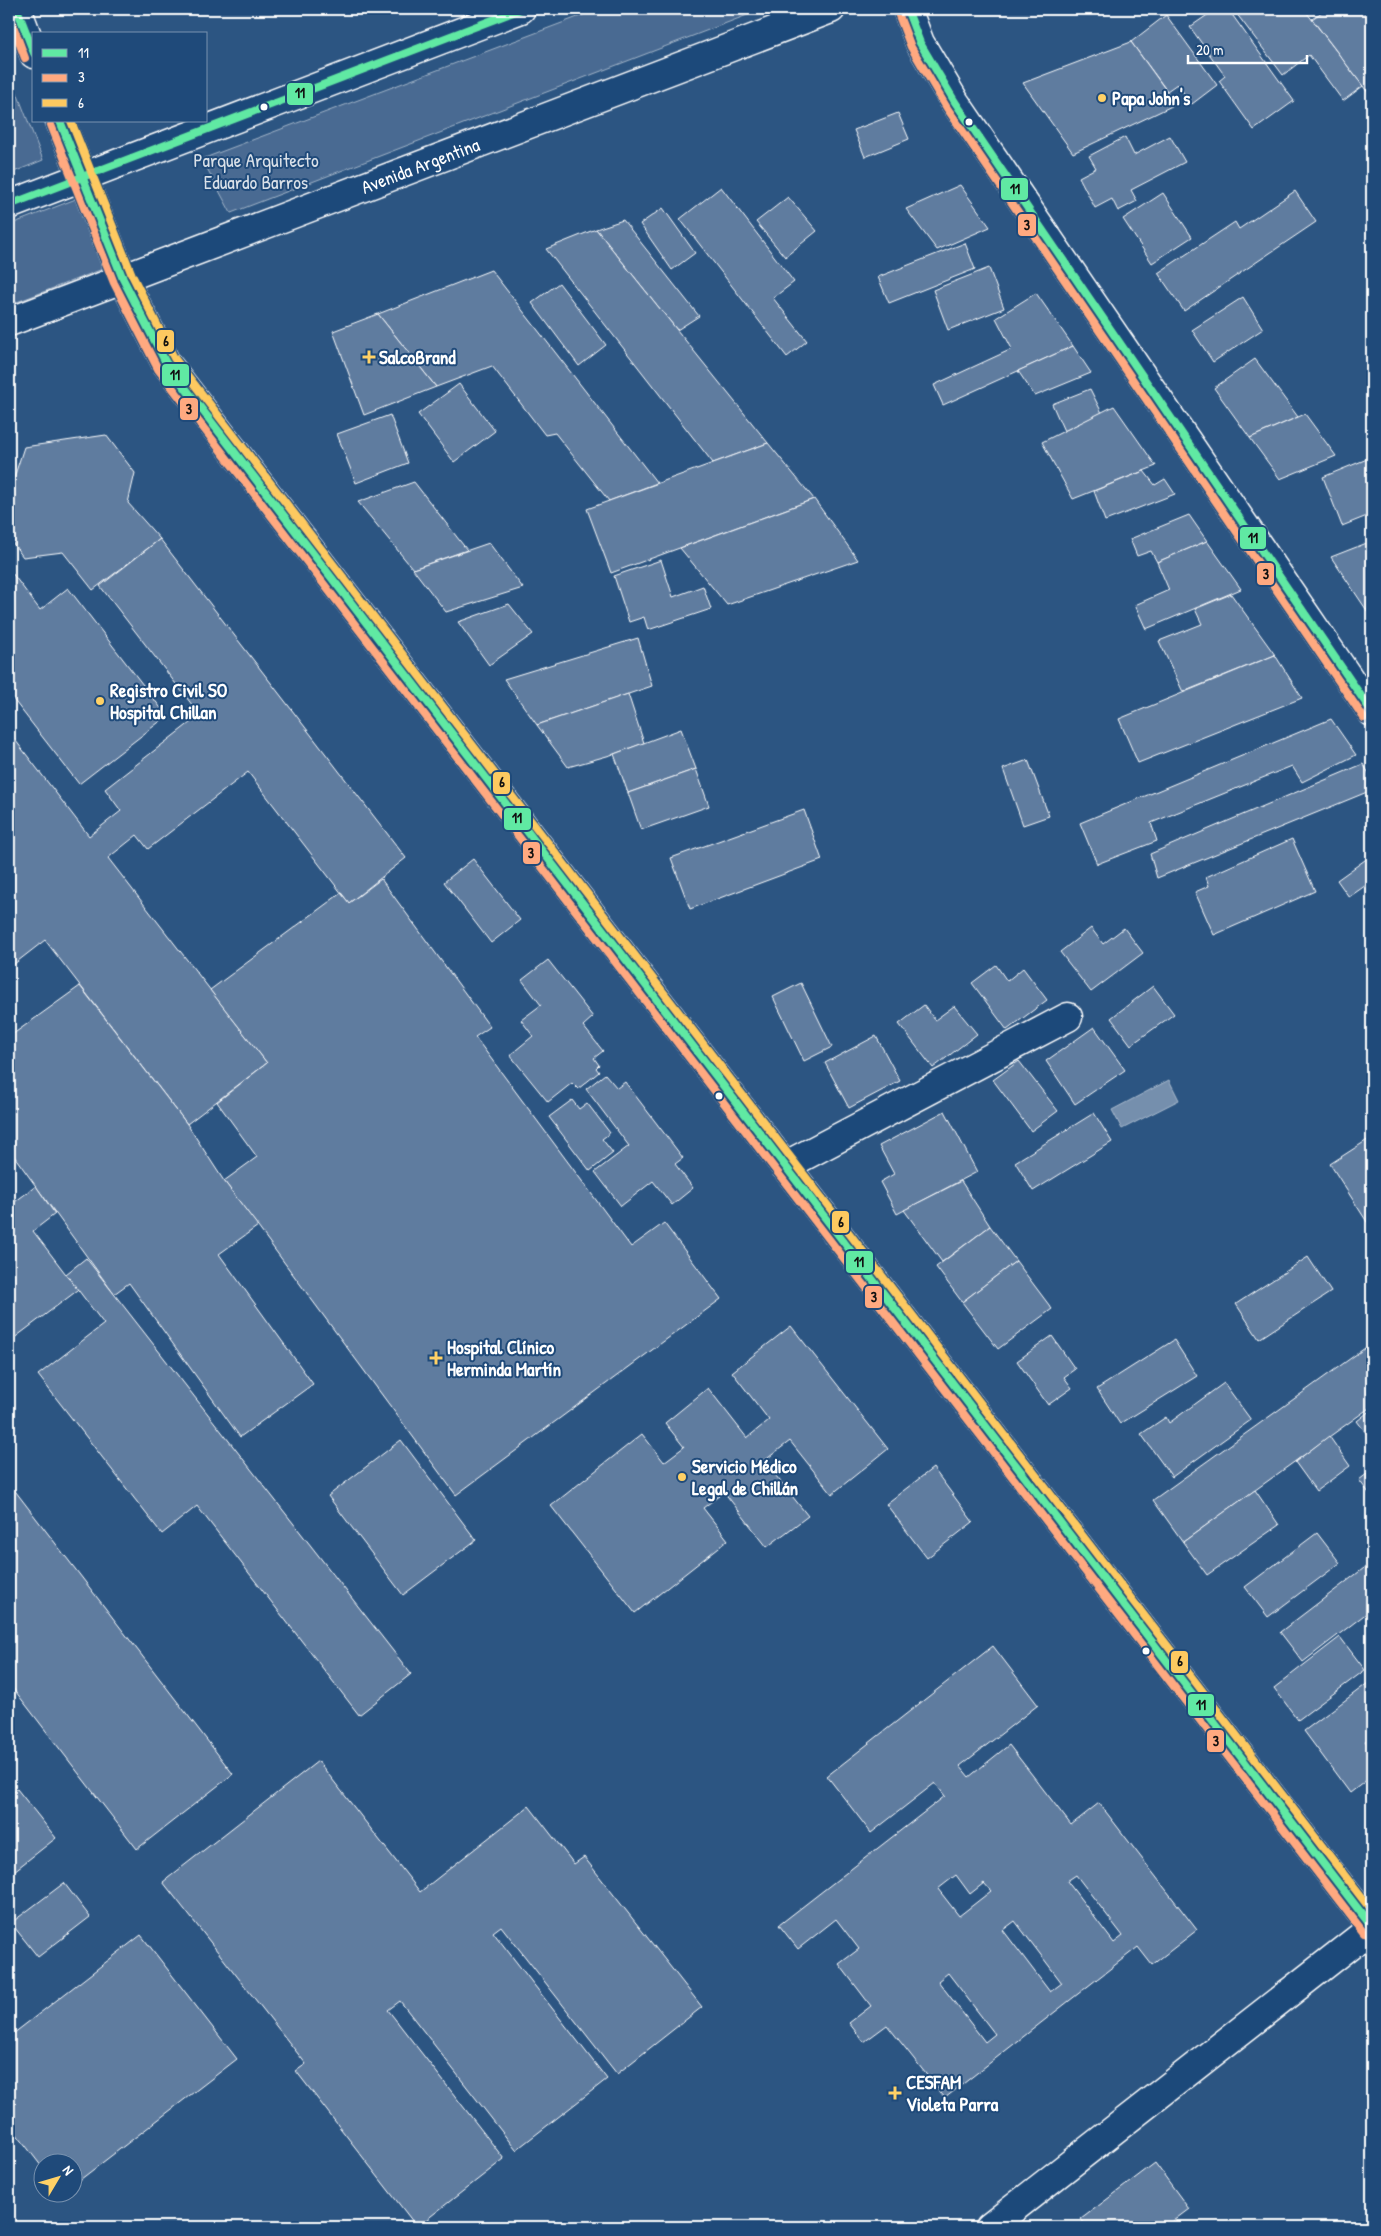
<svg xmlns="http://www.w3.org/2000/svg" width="1381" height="2236" viewBox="0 0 1381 2236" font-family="'Patrick Hand',sans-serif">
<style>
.green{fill:#486b92;stroke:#a4b5c8}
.water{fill:#748fad;stroke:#acbcce}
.building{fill:#5e7c9f;stroke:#fff;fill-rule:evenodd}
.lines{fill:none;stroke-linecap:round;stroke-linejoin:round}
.minor-casing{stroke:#fff;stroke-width:31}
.secondary-casing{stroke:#fff;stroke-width:31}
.primary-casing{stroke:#fff;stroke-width:31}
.minor{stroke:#1f4a7a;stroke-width:28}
.secondary{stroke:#1f4a7a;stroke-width:28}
.primary{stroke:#1f4a7a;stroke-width:28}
.bus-1-casing{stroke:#1f4a7a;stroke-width:11}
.bus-2-casing{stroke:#1f4a7a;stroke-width:11}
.bus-3-casing{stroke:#1f4a7a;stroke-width:11}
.bus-1{stroke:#60e9a3;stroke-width:8}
.bus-2{stroke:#ffa980;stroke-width:8}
.bus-3{stroke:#fdc960;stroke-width:8}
.poi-dot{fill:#ffd166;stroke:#1f4a7a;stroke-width:2}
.bus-dot{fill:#fff;stroke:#1f4a7a;stroke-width:2}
.labels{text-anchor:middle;stroke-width:4;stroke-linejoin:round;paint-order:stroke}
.poi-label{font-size:19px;font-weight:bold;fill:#fff;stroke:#1f4a7a;text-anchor:start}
.park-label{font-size:19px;fill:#dae1e9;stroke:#1f4a7a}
.street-label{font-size:19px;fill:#fff;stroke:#1f4a7a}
.line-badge{stroke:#1f4a7a;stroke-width:2}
.pale-badge-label{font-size:14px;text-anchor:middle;font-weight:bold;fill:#111}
</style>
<rect width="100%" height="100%" fill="#2c5582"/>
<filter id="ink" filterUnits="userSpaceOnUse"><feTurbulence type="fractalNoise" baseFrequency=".02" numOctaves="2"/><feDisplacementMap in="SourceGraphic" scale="10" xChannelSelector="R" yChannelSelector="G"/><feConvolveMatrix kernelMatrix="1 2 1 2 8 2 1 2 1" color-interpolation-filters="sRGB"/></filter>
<g filter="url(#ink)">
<g class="green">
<path d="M599 9H763L231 213 202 159Z"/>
<path d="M9 72 43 160 9 174Z"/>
<path d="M81 197 108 267 9 305V225Z"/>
</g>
<path class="water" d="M1169 1080 1179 1100 1122 1129 1112 1110Z"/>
<g class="building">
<path d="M1216 9H1228L1294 101 1254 130 1219 81 1225 76 1190 27Z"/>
<path d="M1233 9H1304L1363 86 1343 101 1309 55 1283 75Z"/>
<path d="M1326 9H1367L1372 16V98L1312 19Z"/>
<path d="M1166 15 1217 85 1192 104 1177 84 1167 91 1131 42Z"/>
<path d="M1131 42 1176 104 1073 153 1023 83Z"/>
<path d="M898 113 909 139 865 157 854 130Z"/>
<path d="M1170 136 1185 162 1131 190 1137 201 1118 211 1112 199 1095 208 1079 177 1096 168 1089 156 1125 137 1134 155Z"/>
<path d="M960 185 990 227 937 250 906 209Z"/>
<path d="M721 187 794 282 773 298 807 341 787 357 680 219Z"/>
<path d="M1295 191 1316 222 1184 311 1158 273 1235 222 1239 229Z"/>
<path d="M1163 193 1192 237 1152 263 1123 219Z"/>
<path d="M788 197 817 231 785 257 756 222Z"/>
<path d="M663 208 695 253 672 270 640 224Z"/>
<path d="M623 220 699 316 677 330 596 229Z"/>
<path d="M596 229 677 330 768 443 713 463 546 249Z"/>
<path d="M965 243 975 269 889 303 878 277Z"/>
<path d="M989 268 1004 308 948 330 933 290Z"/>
<path d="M491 270 657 483 609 501 555 433 545 435 492 366 436 387 378 314Z"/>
<path d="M559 283 606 345 579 366 532 303Z"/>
<path d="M1036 293 1073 346 943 405 934 385 1012 349 996 318Z"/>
<path d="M1243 297 1263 329 1213 362 1192 330Z"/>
<path d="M378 314 436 387 364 415 333 331Z"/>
<path d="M1073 346 1091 373 1035 396 1018 371Z"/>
<path d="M1255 359 1298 417 1250 438 1214 388Z"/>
<path d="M459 384 495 431 454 462 418 414Z"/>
<path d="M1090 389 1102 413 1064 431 1052 404Z"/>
<path d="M1114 406 1156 466 1073 499 1042 442Z"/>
<path d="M1305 414 1336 456 1280 479 1250 438Z"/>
<path d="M390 415 408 463 356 483 337 434Z"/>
<path d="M106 435 135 473 128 503 160 539 93 590 63 552 23 557 9 538V493L24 447Z"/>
<path d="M768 443 814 499 611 573 587 509Z"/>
<path d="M1372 457V514L1342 526 1323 477Z"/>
<path d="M1144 471 1155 485 1165 479 1175 494 1105 521 1094 491Z"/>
<path d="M414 482 467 550 413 569 358 502Z"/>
<path d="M814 499 858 560 727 605 680 548Z"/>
<path d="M1189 515 1207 541 1157 562 1151 551 1137 556 1130 539Z"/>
<path d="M160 539 406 858 349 903 248 772 148 849 137 835 108 858 267 1063 187 1124 45 940 9 968V732L89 836 121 811 105 789 200 715 100 586Z"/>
<path d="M1207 541 1241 589 1146 629 1135 605 1169 590 1157 562Z"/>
<path d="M1372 541V613L1370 615 1331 557Z"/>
<path d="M489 543 523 588 446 612 413 569Z"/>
<path d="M661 560 673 597 703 586 711 609 648 630 644 617 629 622 614 576Z"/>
<path d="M9 569 40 610 68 588 167 716 79 784 9 694Z"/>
<path d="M1231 594 1275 655 1183 692 1159 641 1202 624 1195 609Z"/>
<path d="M509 604 533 634 489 665 458 622Z"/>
<path d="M638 638 652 686 537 725 504 679Z"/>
<path d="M1275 655 1302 698 1138 763 1119 719Z"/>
<path d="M628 694 644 743 614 754 568 767 537 725Z"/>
<path d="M1331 719 1356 755 1302 782 1292 766 1151 823 1157 841 1097 864 1080 823Z"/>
<path d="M681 729 696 769 628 793 614 754Z"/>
<path d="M1028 760 1049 816 1023 825 1003 769Z"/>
<path d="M1363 764 1372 778V790L1157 878 1150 854Z"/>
<path d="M696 769 709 806 641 830 628 793Z"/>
<path d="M804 810 822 860 690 909 671 858Z"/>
<path d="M1292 839 1315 891 1214 935 1195 892 1209 886 1206 877Z"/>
<path d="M1372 855V881L1349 897 1337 880Z"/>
<path d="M473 859 520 920 491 943 444 882Z"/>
<path d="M381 879 490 1027 475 1037 631 1247 664 1223 721 1299 456 1495 224 1181 257 1157 217 1102 267 1063 210 990 341 893 349 903Z"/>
<path d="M1091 928 1103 944 1124 928 1143 953 1091 992 1060 952Z"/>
<path d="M548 960 593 1017 583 1026 603 1051 594 1058 599 1065 596 1068 599 1072 578 1089 572 1083 548 1102 510 1055 533 1036 521 1020 541 1005 522 980Z"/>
<path d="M996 965 1007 981 1023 968 1047 1000 1007 1030 972 983Z"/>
<path d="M801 983 832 1047 804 1061 773 997Z"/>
<path d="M80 986 187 1124 224 1181 258 1226 219 1254 313 1384 240 1437 129 1283 114 1294 9 1149V1037Z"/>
<path d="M1153 986 1174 1014 1131 1045 1111 1018Z"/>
<path d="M924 1005 935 1020 954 1006 977 1034 933 1068 899 1024Z"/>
<path d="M1094 1027 1125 1070 1075 1104 1046 1061Z"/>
<path d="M876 1036 900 1081 849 1108 825 1063Z"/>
<path d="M1019 1061 1058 1111 1031 1131 993 1080Z"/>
<path d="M605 1074 617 1088 625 1082 683 1158 675 1164 693 1188 672 1205 653 1181 621 1206 595 1172 629 1146 586 1089Z"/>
<path d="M572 1100 579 1109 587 1103 610 1133 602 1139 613 1153 590 1171 549 1117Z"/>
<path d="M945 1111 977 1172 897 1214 880 1182 894 1174 879 1146Z"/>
<path d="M1094 1113 1112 1142 1033 1191 1015 1162Z"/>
<path d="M1372 1137V1222L1369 1225 1330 1164Z"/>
<path d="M961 1181 990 1226 942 1262 904 1210Z"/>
<path d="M36 1186 55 1214 33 1231 78 1290 9 1342V1200L12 1204Z"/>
<path d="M990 1226 1016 1261 962 1302 936 1267Z"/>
<path d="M1308 1257 1331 1292 1259 1339 1236 1304Z"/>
<path d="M86 1258 411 1674 359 1715 197 1506 162 1534 38 1375 104 1324 66 1274Z"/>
<path d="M1016 1261 1052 1309 998 1349 962 1302Z"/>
<path d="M791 1326 888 1449 832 1494 790 1441 764 1461 808 1516 767 1547 724 1492 703 1508 728 1540 635 1613 551 1506 642 1434 664 1462 684 1447 665 1423 708 1388 747 1438 769 1420 732 1372Z"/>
<path d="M1052 1336 1075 1369 1064 1377 1072 1388 1048 1405 1017 1361Z"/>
<path d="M1174 1340 1197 1376 1120 1424 1097 1389Z"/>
<path d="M1372 1343V1406L1183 1542 1153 1500Z"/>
<path d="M1224 1383 1251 1420 1172 1477 1141 1434 1166 1417 1169 1423Z"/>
<path d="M1372 1409V1441L1357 1421Z"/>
<path d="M1329 1436 1350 1466 1316 1491 1295 1462Z"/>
<path d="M401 1440 476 1540 403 1595 328 1496Z"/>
<path d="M933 1468 973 1522 927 1558 886 1504Z"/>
<path d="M1372 1470V1497L1359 1480Z"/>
<path d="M9 1483 233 1774 137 1849 9 1683Z"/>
<path d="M1255 1490 1279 1525 1207 1575 1183 1542Z"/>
<path d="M1317 1533 1340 1563 1268 1617 1245 1587Z"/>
<path d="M1372 1562V1609L1303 1662 1280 1632Z"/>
<path d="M1340 1637 1365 1670 1298 1720 1274 1688Z"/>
<path d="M993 1646 1038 1705 960 1766 969 1777 1009 1745 1071 1825 1099 1803 1197 1930 1152 1965 1138 1947 945 2098 887 2025 864 2042 849 2023 871 2006 839 1964 859 1949 836 1919 798 1949 779 1925 945 1796 935 1783 871 1833 827 1776ZM956 1875 970 1894 984 1883 991 1891 959 1916 938 1889ZM1076 1875 1123 1936 1114 1943 1067 1881ZM1015 1921 1062 1983 1050 1992 1003 1930ZM948 1973 995 2034 985 2042 938 1981Z"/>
<path d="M1372 1680V1736L1365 1741 1372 1751V1776L1350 1793 1304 1731Z"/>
<path d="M318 1761 420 1892 529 1806 574 1864 584 1857 702 2007 617 2074 501 1926 493 1932 607 2079 516 2150 400 2001 388 2010 504 2159 417 2227 296 2071 306 2064 163 1882Z"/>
<path d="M17 1789 56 1838 9 1875V1796Z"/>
<path d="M64 1883 90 1917 38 1957 11 1923Z"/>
<path d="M141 1935 237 2059 72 2186V2164H42V2167L9 2124V2037Z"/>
<path d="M1155 2163 1189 2209 1165 2227H1087L1081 2219Z"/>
</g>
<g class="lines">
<defs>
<g id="minor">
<path d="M785 1166 1068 1017"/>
<path d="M990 2227 1372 1928"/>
</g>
<g id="secondary">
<path d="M17 9 34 54"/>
<path d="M907 9 920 43 955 102 1372 712"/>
<path d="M60 121 123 279 166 363 1372 1927"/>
</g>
<g id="primary">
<path d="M9 205 521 9"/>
<path id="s1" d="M9 322 831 9"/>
</g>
</defs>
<use href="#minor" class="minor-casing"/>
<use href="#secondary" class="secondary-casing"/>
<use href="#primary" class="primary-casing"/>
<use href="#minor" class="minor"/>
<use href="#secondary" class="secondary"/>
<use href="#primary" class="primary"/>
<defs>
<g id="bus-1">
<path d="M17 9 34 53"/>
<path d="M907 9 920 43 955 102 1372 712"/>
<path d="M60 121 123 279 166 363 1372 1927"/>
<path d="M9 205 521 9"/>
</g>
<g id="bus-2">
<path d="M898 13 911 47 947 108 1364 718"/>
<path d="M9 15 25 58"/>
<path d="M51 125 114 283 158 369 1364 1933"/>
</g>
<path id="bus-3" d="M71 121 132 275 174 358 1372 1911"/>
</defs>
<use href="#bus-1" class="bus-1-casing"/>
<use href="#bus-2" class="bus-2-casing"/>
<use href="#bus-3" class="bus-3-casing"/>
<use href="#bus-1" class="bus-1"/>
<use href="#bus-2" class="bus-2"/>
<use href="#bus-3" class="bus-3"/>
</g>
</g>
<g class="poi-dot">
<circle cx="1102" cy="98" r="5"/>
<path d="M366.5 349.5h5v5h5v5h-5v5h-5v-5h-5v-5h5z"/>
<circle cx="100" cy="701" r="5"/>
<path d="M433.5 1350.5h5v5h5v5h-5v5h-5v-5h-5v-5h5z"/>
<circle cx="682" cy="1477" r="5"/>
<path d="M892.5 2085.5h5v5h5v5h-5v5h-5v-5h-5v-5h5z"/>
</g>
<g class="bus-dot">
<circle cx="264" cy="107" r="4.5"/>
<circle cx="969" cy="122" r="4.5"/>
<circle cx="719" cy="1096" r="4.5"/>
<circle cx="1146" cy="1651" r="4.5"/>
</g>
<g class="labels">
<g class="poi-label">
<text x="1112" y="105">Papa John's</text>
<text x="379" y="364">SalcoBrand</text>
<text x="110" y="697">Registro Civil SO<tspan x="110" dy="22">Hospital Chillan</tspan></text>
<text x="447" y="1354">Hospital Clínico<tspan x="447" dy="22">Herminda Martín</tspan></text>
<text x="692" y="1473">Servicio Médico<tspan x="692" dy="22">Legal de Chillán</tspan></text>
<text x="906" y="2089">CESFAM<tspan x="906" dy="22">Violeta Parra</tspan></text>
</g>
<g class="park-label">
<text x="256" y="167">Parque Arquitecto<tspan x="256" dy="22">Eduardo Barros</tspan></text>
</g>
<g class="street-label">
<text dy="7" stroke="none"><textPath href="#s1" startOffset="440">Avenida Argentina</textPath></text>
</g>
</g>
<g class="line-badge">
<rect x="286" y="82" width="28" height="24" rx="5" fill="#60e9a3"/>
<rect x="1000" y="177" width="29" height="24" rx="5" fill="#60e9a3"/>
<rect x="1017" y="213" width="20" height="24" rx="5" fill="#ffa980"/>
<rect x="156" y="329" width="19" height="24" rx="5" fill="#fdc960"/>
<rect x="161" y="363" width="29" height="24" rx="5" fill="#60e9a3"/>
<rect x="179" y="397" width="20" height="24" rx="5" fill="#ffa980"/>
<rect x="1239" y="526" width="28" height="24" rx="5" fill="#60e9a3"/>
<rect x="1256" y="562" width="19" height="24" rx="5" fill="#ffa980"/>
<rect x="492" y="771" width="19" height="24" rx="5" fill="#fdc960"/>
<rect x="503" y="807" width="29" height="24" rx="5" fill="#60e9a3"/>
<rect x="522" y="841" width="19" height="24" rx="5" fill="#ffa980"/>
<rect x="831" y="1210" width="19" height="24" rx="5" fill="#fdc960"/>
<rect x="845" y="1250" width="29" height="24" rx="5" fill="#60e9a3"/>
<rect x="864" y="1285" width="19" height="24" rx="5" fill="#ffa980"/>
<rect x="1170" y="1650" width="19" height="24" rx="5" fill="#fdc960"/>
<rect x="1187" y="1693" width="28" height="24" rx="5" fill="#60e9a3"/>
<rect x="1206" y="1729" width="19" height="24" rx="5" fill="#ffa980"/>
</g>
<g class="pale-badge-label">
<text x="300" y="98">11</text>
<text x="1015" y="194">11</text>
<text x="1027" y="230">3</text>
<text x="166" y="346">6</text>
<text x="175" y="380">11</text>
<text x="189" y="414">3</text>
<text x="1253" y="543">11</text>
<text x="1266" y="579">3</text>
<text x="502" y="787">6</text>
<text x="517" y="823">11</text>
<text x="531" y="858">3</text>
<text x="841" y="1227">6</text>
<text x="859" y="1267">11</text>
<text x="874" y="1302">3</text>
<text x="1180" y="1666">6</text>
<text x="1201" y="1710">11</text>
<text x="1216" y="1746">3</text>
</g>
<rect width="1381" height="2236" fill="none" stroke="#1f4a7a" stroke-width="30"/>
<rect x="15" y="15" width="1351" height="2206" fill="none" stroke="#fff" stroke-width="2" filter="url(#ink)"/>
<rect x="32" y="32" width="175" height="90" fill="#1f4a7a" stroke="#7992af"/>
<rect x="42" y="49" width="25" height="8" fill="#60e9a3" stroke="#7992af"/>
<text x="78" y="58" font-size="15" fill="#ffffff">11</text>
<rect x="42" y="74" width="25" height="8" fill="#ffa980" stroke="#7992af"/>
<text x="78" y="82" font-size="15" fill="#ffffff">3</text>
<rect x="42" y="99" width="25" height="8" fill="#fdc960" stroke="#7992af"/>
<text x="78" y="108" font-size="15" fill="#ffffff">6</text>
<g transform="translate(58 2178) rotate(52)"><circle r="24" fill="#1f4a7a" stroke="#7992af"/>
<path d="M0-4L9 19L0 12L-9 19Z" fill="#ffd166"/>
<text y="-8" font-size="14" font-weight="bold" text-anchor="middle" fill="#ffffff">N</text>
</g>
<path d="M1188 55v8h119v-8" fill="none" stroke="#ffffff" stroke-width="2.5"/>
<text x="1196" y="55" font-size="15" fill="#ffffff" stroke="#1f4a7a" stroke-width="4" paint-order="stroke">20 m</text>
</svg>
